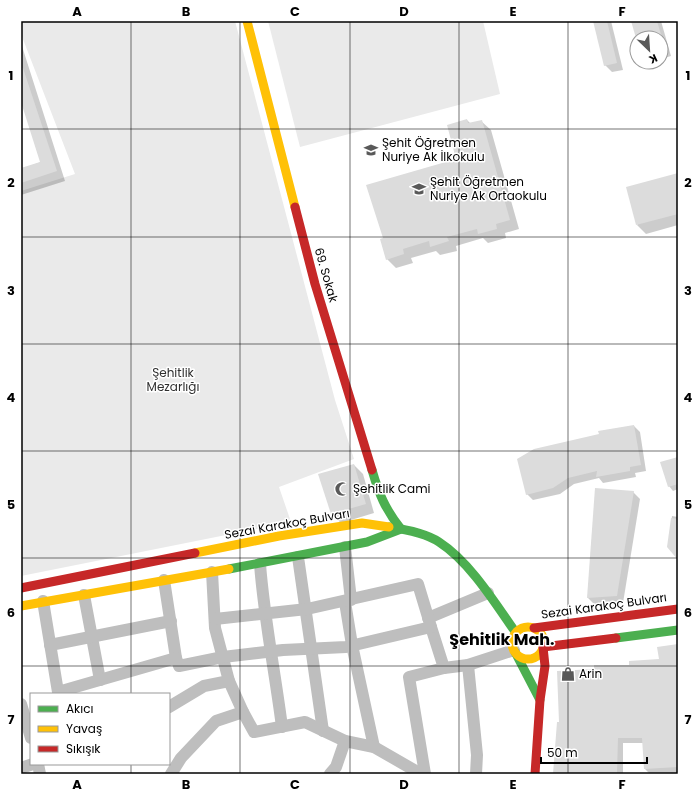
<svg xmlns="http://www.w3.org/2000/svg" width="699" height="795" viewBox="0 0 699 795" font-family="Poppins,sans-serif">
<style>
.green{fill:#eaeaea}
.shadow{fill:#0003}
.building{fill:#dcdcdc}
.lines{fill:none;stroke-linecap:round;stroke-linejoin:round}
.street{stroke:#bebebe;stroke-width:12}
.fast{stroke:#4caf50;stroke-width:9}
.slow{stroke:#ffc107;stroke-width:9}
.jam{stroke:#c62828;stroke-width:9}
.grid{fill:none;stroke:#000;stroke-width:1;stroke-opacity:0.55}
.labels{text-anchor:middle;stroke-width:3;stroke-linejoin:round;paint-order:stroke}
.poi-label{font-size:12px;fill:#000;stroke:#fff;text-anchor:start}
.street-label{font-size:12px;fill:#000;stroke:#fff}
.park-label{font-size:12px;fill:#2f2f2f;stroke:#fff}
.district-label{font-size:16px;font-weight:bold;fill:#000;stroke:#fff}
.neatline{fill:none;stroke:#000;stroke-width:1.5}
.grid-label{font-size:13px;text-anchor:middle;font-weight:bold;fill:#000}
</style>
<rect width="100%" height="100%" fill="#fff"/>
<g class="green">
<path d="M21 21H235L335 400 354 459 279 487 291 522 21 576V191L75 174 21 34Z"/>
<path d="M268 21H483L500 94 300 147Z"/>
</g>
<g class="shadow">
<path d="M594 21H611L623 70 612 72 605 65Z"/>
<path d="M632 21H661L671 56 661 59V38L637 39Z"/>
<path d="M21 43 65 181 21 195V169L41 162 21 99Z"/>
<path d="M467 120 471 124 481 121 491 130 519 229 505 233 506 238 488 243 483 238 456 246 457 251 440 255 436 251 411 258 413 263 396 268 387 259 457 160Z"/>
<path d="M678 174V225L646 234 637 225Z"/>
<path d="M634 426 640 432 646 471 635 473 636 477 603 483 599 478 574 484 560 494 533 500 527 494 600 435Z"/>
<path d="M678 458V489L673 491 669 486Z"/>
<path d="M354 465 363 474 374 513 341 523 331 514Z"/>
<path d="M596 489 633 492 640 499 623 603 595 605 588 598Z"/>
<path d="M672 516 678 517V558L668 546Z"/>
<path d="M678 645V773L650 774 645 769 643 743H623V774H554L560 723 595 670 630 666 660 660Z"/>
</g>
<g class="building">
<path d="M593 21H607L617 63 604 66Z"/>
<path d="M631 21H657L662 38H636Z"/>
<path d="M21 68H23L57 171 21 183V168L40 162 21 102Z"/>
<path d="M467 119 468 123 482 120 510 220 496 224 497 229 478 234 477 229 447 237 449 241 430 247 429 241 403 249 404 254 386 260 380 239 383 238 366 185 456 159 447 125Z"/>
<path d="M678 173V214L636 225 626 187Z"/>
<path d="M634 425 641 465 630 467V471L596 477 597 471 568 478 553 488 526 495 517 459 534 449 599 434 598 431Z"/>
<path d="M678 457V484L668 487 660 462Z"/>
<path d="M354 464 366 504 331 514 318 474Z"/>
<path d="M595 488 634 491 617 596 587 598Z"/>
<path d="M671 518 678 519V560L667 547Z"/>
<path d="M678 644V767L644 769 642 738H618L617 774H553L557 722H559L557 671 594 669V665H629V661L659 659 657 647Z"/>
</g>
<g class="lines">
<g class="street">
<path d="M345 547 351 600"/>
<path d="M298 557 323 731"/>
<path d="M260 564C264 618 275 672 282 727"/>
<path d="M212 572 215 628 229 681"/>
<path d="M84 595 100 680"/>
<path d="M43 601 58 692 176 658 164 580"/>
<path d="M345 602 352 645 374 747"/>
<path d="M428 618 488 593"/>
<path d="M431 627 444 668 468 665 514 650"/>
<path d="M50 645 171 621"/>
<path d="M176 658 179 666 223 657 283 650 346 647 431 627 418 584 307 609 215 619"/>
<path d="M468 665 477 755 476 774"/>
<path d="M21 704 31 738"/>
<path d="M169 707 204 686 229 681 243 712"/>
<path d="M38 764 40 774"/>
<path d="M21 768 33 764"/>
<path d="M171 774 181 758 216 721 243 712 254 732 305 722 345 741 374 747 421 774"/>
<path d="M330 774 336 767 345 741"/>
<path d="M425 774 409 677 444 668"/>
</g>
<g class="fast">
<path d="M389 527C403 529 427 534 439 542 470 562 495 603 516 633"/>
<path d="M229 569 367 542 401 529C385 509 379 494 372 470"/>
<path d="M616 638 678 630"/>
<path d="M515 652 540 700"/>
</g>
<g class="slow">
<path d="M247 21 295 207"/>
<path d="M195 553 279 536 362 523 389 527"/>
<path d="M21 606 229 569"/>
<circle cx="528" cy="643" r="16"/>
</g>
<g class="jam">
<path d="M295 207 315 284 372 470"/>
<path d="M21 588 195 553"/>
<path d="M534 628 678 609"/>
<path d="M535 774 540 700 545 666 543 647 616 638"/>
</g>
</g>
<path class="grid" d="M131 21V694M240 21V774M350 21V774M459 21V774M568 21V774M21 129H678M21 237H678M21 344H678M21 451H678M21 558H678M21 666H678M131 764V774"/>
<defs>
<symbol id="school-bare" viewBox="-9 -9 18 18"><path d="M0-5L7-2L0 1L-7-2ZM-4 1L0 2.5L4 1V4Q0 6-4 4Z" fill="#595959" stroke="#fff" stroke-width="2.5" paint-order="stroke"/></symbol>
<symbol id="mosque-bare" viewBox="-9 -9 18 18"><path d="M3.5-4.9A6 6 0 1 0 3.5 4.9A5 5 0 1 1 3.5-4.9Z" fill="#595959" stroke="#fff" stroke-width="2.5" paint-order="stroke"/></symbol>
<symbol id="shop-bare" viewBox="-9 -9 18 18"><path d="M-5-2.5h2.3a2.7 3.5 0 0 1 5.4 0H5L5.5 6h-11ZM-1.5-2.5h3a1.5 2.3 0 0 0-3 0Z" fill="#595959" stroke="#fff" stroke-width="2.5" paint-order="stroke"/></symbol>
</defs>
<g fill-rule="evenodd">
<use href="#school-bare" x="361" y="140" width="20" height="20"/>
<use href="#school-bare" x="409" y="179" width="20" height="20"/>
<use href="#mosque-bare" x="332" y="479" width="20" height="20"/>
<use href="#shop-bare" x="558" y="664" width="20" height="20"/>
</g>
<g class="labels">
<g class="poi-label">
<text x="382" y="147">Şehit Öğretmen<tspan x="382" dy="14">Nuriye Ak İlkokulu</tspan></text>
<text x="430" y="186">Şehit Öğretmen<tspan x="430" dy="14">Nuriye Ak Ortaokulu</tspan></text>
<text x="353" y="493">Şehitlik Cami</text>
<text x="579" y="678">Arin</text>
</g>
<g class="street-label">
<text transform="translate(326 275) rotate(74)" y="4">69. Sokak</text>
<text transform="translate(287 524) rotate(-10)" y="4">Sezai Karakoç Bulvarı</text>
<text transform="translate(604 606) rotate(-8)" y="4">Sezai Karakoç Bulvarı</text>
</g>
<g class="park-label">
<text x="173" y="377">Şehitlik<tspan x="173" dy="14">Mezarlığı</tspan></text>
</g>
<g class="district-label">
<text x="502" y="645">Şehitlik Mah.</text>
</g>
</g>
<rect width="699" height="795" fill="none" stroke="#ffffff" stroke-width="44"/>
<rect x="30" y="693" width="140" height="72" fill="#ffffff" stroke="#999999"/>
<rect x="38" y="706" width="20" height="6" fill="#4caf50" stroke="#999999"/>
<text x="66" y="713" font-size="12" fill="#000000">Akıcı</text>
<rect x="38" y="726" width="20" height="6" fill="#ffc107" stroke="#999999"/>
<text x="66" y="733" font-size="12" fill="#000000">Yavaş</text>
<rect x="38" y="746" width="20" height="6" fill="#c62828" stroke="#999999"/>
<text x="66" y="753" font-size="12" fill="#000000">Sıkışık</text>
<g transform="translate(649 50) rotate(155)"><circle r="19" fill="#ffffff" stroke="#999999"/>
<path d="M0-3L7 15L0 10L-7 15Z" fill="#595959"/>
<text y="-6" font-size="11" font-weight="bold" text-anchor="middle" fill="#000000">K</text>
</g>
<path d="M541 757v6h106v-6" fill="none" stroke="#000000" stroke-width="2"/>
<text x="547" y="757" font-size="12" fill="#000000" stroke="#ffffff" stroke-width="3" paint-order="stroke">50 m</text>
<rect x="22" y="22" width="655" height="751" class="neatline"/>
<g class="grid-label">
<text x="77" y="16">A</text>
<text x="186" y="16">B</text>
<text x="295" y="16">C</text>
<text x="404" y="16">D</text>
<text x="513" y="16">E</text>
<text x="622" y="16">F</text>
<text x="11" y="80">1</text>
<text x="688" y="80">1</text>
<text x="11" y="187">2</text>
<text x="688" y="187">2</text>
<text x="11" y="295">3</text>
<text x="688" y="295">3</text>
<text x="11" y="402">4</text>
<text x="688" y="402">4</text>
<text x="11" y="509">5</text>
<text x="688" y="509">5</text>
<text x="11" y="617">6</text>
<text x="688" y="617">6</text>
<text x="11" y="724">7</text>
<text x="688" y="724">7</text>
<text x="77" y="789">A</text>
<text x="186" y="789">B</text>
<text x="295" y="789">C</text>
<text x="404" y="789">D</text>
<text x="513" y="789">E</text>
<text x="622" y="789">F</text>
</g>
</svg>
